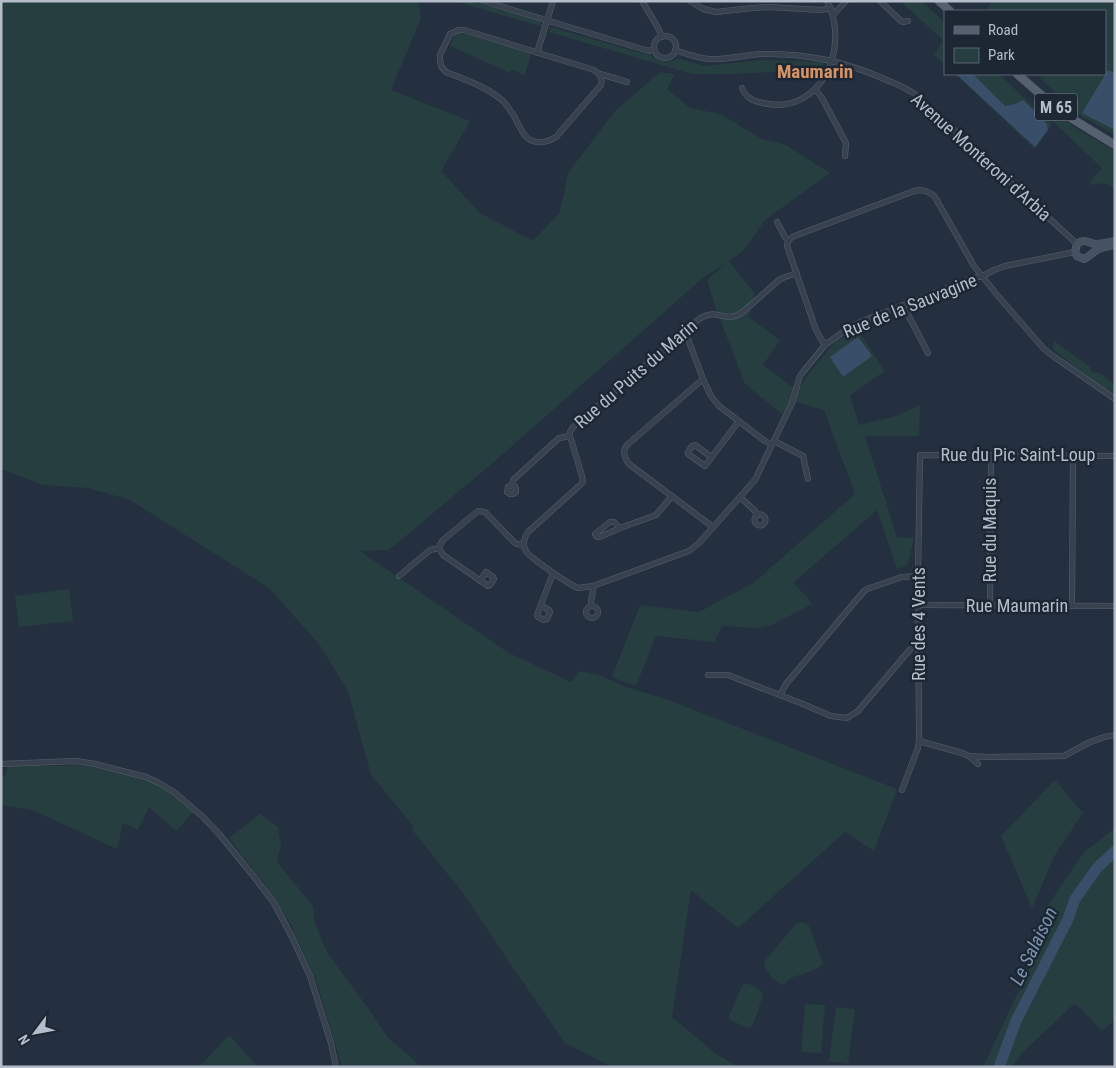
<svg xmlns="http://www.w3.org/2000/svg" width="1116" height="1068" viewBox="0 0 1116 1068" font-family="'Roboto Condensed',sans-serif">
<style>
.green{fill:#263e40}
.water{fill:#394e68}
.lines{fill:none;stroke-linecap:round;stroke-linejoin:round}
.river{stroke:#394e68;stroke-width:11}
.street-casing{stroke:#56606d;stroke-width:6}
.secondary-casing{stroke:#56606d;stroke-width:8}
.primary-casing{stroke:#424b58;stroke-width:9}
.street{stroke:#38424f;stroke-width:5}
.secondary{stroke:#465162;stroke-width:7}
.primary{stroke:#56616f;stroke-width:8}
.labels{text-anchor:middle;stroke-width:5;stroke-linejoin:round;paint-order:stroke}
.shield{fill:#1d2734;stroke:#87909d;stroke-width:1}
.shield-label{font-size:16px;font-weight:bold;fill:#b5bdca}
.street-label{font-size:18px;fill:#b5bdca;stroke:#1d2734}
.neighbourhood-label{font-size:19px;font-weight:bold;fill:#d69363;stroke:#1d2734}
.water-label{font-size:19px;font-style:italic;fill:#7c94b2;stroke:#1d2734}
</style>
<rect width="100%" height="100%" fill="#24303f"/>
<g class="green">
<path d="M1 1H418L421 18 391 90 470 121 441 171 480 213 533 241 560 212 568 173 615 111 660 72 675 74 667 89 690 108 720 114 762 139 784 144 830 173 765 220 743 251 729 261 755 294 748 317 780 340 763 365 791 386H801L807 376 836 341 858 331 885 371 850 395 859 425 896 416 920 405 919 436H865L897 537 914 538 908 563 905 566 897 569 877 510 793 583 807 597 812 604 772 625 755 628 722 626 714 642 656 636 636 686 612 677 640 605 699 612 753 583 855 494 824 410 796 402 782 414 745 384 716 309 707 280 726 263 704 277 495 461 389 550 360 551 509 653 571 682 579 671 599 675 626 687 666 699 897 789 874 851 845 832 738 928 691 890 672 1017 715 1053 738 1067H612L565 1043 509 962 466 897 413 831V826L371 775 348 691 319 644 269 588 130 500 88 488 43 485 1 469Z"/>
<path d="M455 1H470L540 21 542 27Z"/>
<path d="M900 1H921L945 23V65L934 55 943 40Z"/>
<path d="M992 1H1115V135L1078 114 1036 74H1105V11H985Z"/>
<path d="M551 27 651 56C662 63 667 64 678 58L704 66 760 60 824 62 818 76 777 72 728 74H692L549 32Z"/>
<path d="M459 32 531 54 525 75 512 70 510 73 450 46 453 38Z"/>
<path d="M955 74H999L1052 124 1035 149Z"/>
<path d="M1046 106 1074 127 1115 151V189L1105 183 1090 185 1091 180 1102 168 1043 112Z"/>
<path d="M1054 341 1090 367 1092 372 1095 373 1098 372 1115 384V394C1092 382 1072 365 1053 349Z"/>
<path d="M69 589 73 621 19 627 15 596Z"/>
<path d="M38 765 60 766 78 765 120 772 154 783 173 794 193 812 176 831 149 807 138 830 123 823 117 849 32 810 1 805V776H5L6 770 9 766Z"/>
<path d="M1055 780 1083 813 1055 855 1032 908 1001 836Z"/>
<path d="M260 814 278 827 281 846 277 862 290 878 313 906 315 924 328 954 368 1008 388 1038 411 1057 420 1067H342L317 983 290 923 263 882 229 838Z"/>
<path d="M1115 828V1020L1102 1031 1075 1003 1022 1053 1012 1067H983L1041 943 1046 908 1084 852Z"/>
<path d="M801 922 805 923 809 926 823 963 817 969 793 977 782 985C774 979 765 973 764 962L796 924Z"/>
<path d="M744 984C751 983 762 989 763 995L753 1025 748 1028 730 1020 729 1016 742 986Z"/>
<path d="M805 1004 825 1005 821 1053 801 1052Z"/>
<path d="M836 1007 855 1009 848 1064 829 1061Z"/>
<path d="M229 1035 258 1067H199Z"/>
</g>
<g class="water">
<path d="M1108 70 1115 73V130L1082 113Z"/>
<path d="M956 74H973L1005 106 1015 104 1023 100 1047 124 1048 130 1035 147Z"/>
<path d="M858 337 872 356 843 377 830 357Z"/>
</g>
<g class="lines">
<path class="river" d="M999 1067 1016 1021 1068 919 1075 899 1097 868 1115 851"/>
<defs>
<g id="street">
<path d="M483 1 642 49 649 51 654 49"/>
<path d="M642 1 657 26 662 37"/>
<path d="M690 1 703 9 716 12 752 8 769 7 821 10 831 8"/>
<path d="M880 1 900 20 903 22 908 21"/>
<path d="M833 15 846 1"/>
<path d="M459 30H464L594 70C600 74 603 78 601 85L556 137C548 142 539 144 530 140 522 135 520 126 515 118 512 112 508 107 504 102 488 87 466 80 446 72L441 66 440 60V55L450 34Z"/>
<circle cx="665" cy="47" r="11"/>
<path d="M675 50C686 54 697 58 709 59 727 60 744 55 762 54 808 53 847 62 889 81 898 85 908 89 916 95 921 99 926 104 930 108L1077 244"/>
<path d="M537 53 553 1"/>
<path d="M600 74 627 82"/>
<path d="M742 88C746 98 753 101 763 103 821 117 851 47 827 1"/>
<path d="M815 89 822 98 846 143 845 156"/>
<path d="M777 222 785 237 788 240"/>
<path d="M797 273 780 279 744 311C724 326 718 306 699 319L573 427 570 432V436L582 476 583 482 579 486 528 532C524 537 522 545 526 551 530 558 570 585 578 588L593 586 689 551 699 543 755 480 792 403 800 376 803 372 825 345 850 327 863 321 970 279 983 276 994 270 1005 266 1075 252"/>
<path d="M903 305 928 353"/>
<path d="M685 331 703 379 711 396 719 406 765 441 772 445"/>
<path d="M825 345 821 339 816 330 787 246C788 239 791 237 797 235L914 191C922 189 929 191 935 197L974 266 998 296 1044 349 1053 356 1115 399"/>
<path d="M703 379 627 445C622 451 624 457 629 464L713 527"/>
<path d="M774 441 803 456 808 479"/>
<path d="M711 457 695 445 692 446 688 452V454L705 466 739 421"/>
<path d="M512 485 515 486 516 489V492L513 494H510L507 492 508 487 512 485 513 480 559 438 570 436"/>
<path d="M740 497 755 511 758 515"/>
<circle cx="760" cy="520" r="5.5"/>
<path d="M620 528 614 522H610L595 534 596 536 598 537 602 536 620 528 656 515 672 496"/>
<path d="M439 548 443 555 488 586 490 585 494 579 493 577 486 572 480 581"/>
<path d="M399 576 430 550 439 548 440 545 443 540 478 511 485 512 514 542 516 544 524 545"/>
<path d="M918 605 1115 606"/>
<path d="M990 605 991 455"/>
<circle cx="592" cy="612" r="6"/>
<path d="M541 606 549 610 550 612 547 619 544 620 538 617 537 615 553 573"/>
<path d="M591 606C590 599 594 593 593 586"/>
<path d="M1072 606 1073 455"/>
<path d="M708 675H728L803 704 831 716 847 718 858 711 918 640"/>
<path d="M780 695 786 684 864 591 867 589 902 577 918 576"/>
<path d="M919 741 962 753 969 756 978 764"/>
<path d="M969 756 989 757 1064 756 1088 743 1104 737 1115 735"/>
<path d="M1 764 76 761 95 764 146 777 159 783 174 792 203 817 220 835 255 878 274 903 292 937 310 976 331 1043 336 1067"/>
<path d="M902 790 918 748 919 741 918 576 920 455 1115 456"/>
</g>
<path id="secondary" d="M1115 241C1109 242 1103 244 1097 244 1088 244 1086 237 1077 244L1075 252 1077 256 1084 259C1089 257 1090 255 1094 252 1099 247 1108 246 1115 245"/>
<g id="primary">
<path d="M939 1 950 11"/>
<path d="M1017 74 1055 107 1071 118 1115 145"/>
</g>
</defs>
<use href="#street" class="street-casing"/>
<use href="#secondary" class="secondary-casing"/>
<use href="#primary" class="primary-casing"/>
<use href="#street" class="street"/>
<use href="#secondary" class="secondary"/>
<use href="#primary" class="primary"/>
</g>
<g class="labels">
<rect class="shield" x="1035" y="93.5" width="42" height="27" rx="4"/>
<g class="shield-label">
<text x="1056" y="113">M 65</text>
</g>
<g class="street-label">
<text transform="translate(981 157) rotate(42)" y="6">Avenue Monteroni d'Arbia</text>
<text transform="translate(910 306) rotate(-22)" y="6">Rue de la Sauvagine</text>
<text transform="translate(636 374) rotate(-41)" y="6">Rue du Puits du Marin</text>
<text x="1018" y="461">Rue du Pic Saint-Loup</text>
<text transform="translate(990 530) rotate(-90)" y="6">Rue du Maquis</text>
<text x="1017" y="612">Rue Maumarin</text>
<text transform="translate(919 624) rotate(-90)" y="6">Rue des 4 Vents</text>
</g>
<g class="neighbourhood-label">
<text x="815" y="78">Maumarin</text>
</g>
<g class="water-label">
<text transform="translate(1033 946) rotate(-64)" y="7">Le Salaison</text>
</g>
</g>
<rect width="1116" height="1068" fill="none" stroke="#b5bdca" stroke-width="5"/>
<rect x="944" y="10" width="162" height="65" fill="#1d2734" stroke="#5a6370"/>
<rect x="954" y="26" width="25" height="8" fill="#56616f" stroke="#5a6370"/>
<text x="988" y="35" font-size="15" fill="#b5bdca">Road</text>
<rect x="954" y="48" width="25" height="15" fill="#263e40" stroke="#5a6370"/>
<text x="988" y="60" font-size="15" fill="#b5bdca">Park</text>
<g transform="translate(35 1033) rotate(238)" stroke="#1d2734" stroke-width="4" paint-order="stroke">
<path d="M0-4L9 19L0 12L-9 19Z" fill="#b5bdca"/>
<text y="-8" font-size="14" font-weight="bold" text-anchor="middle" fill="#b5bdca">N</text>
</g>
</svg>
